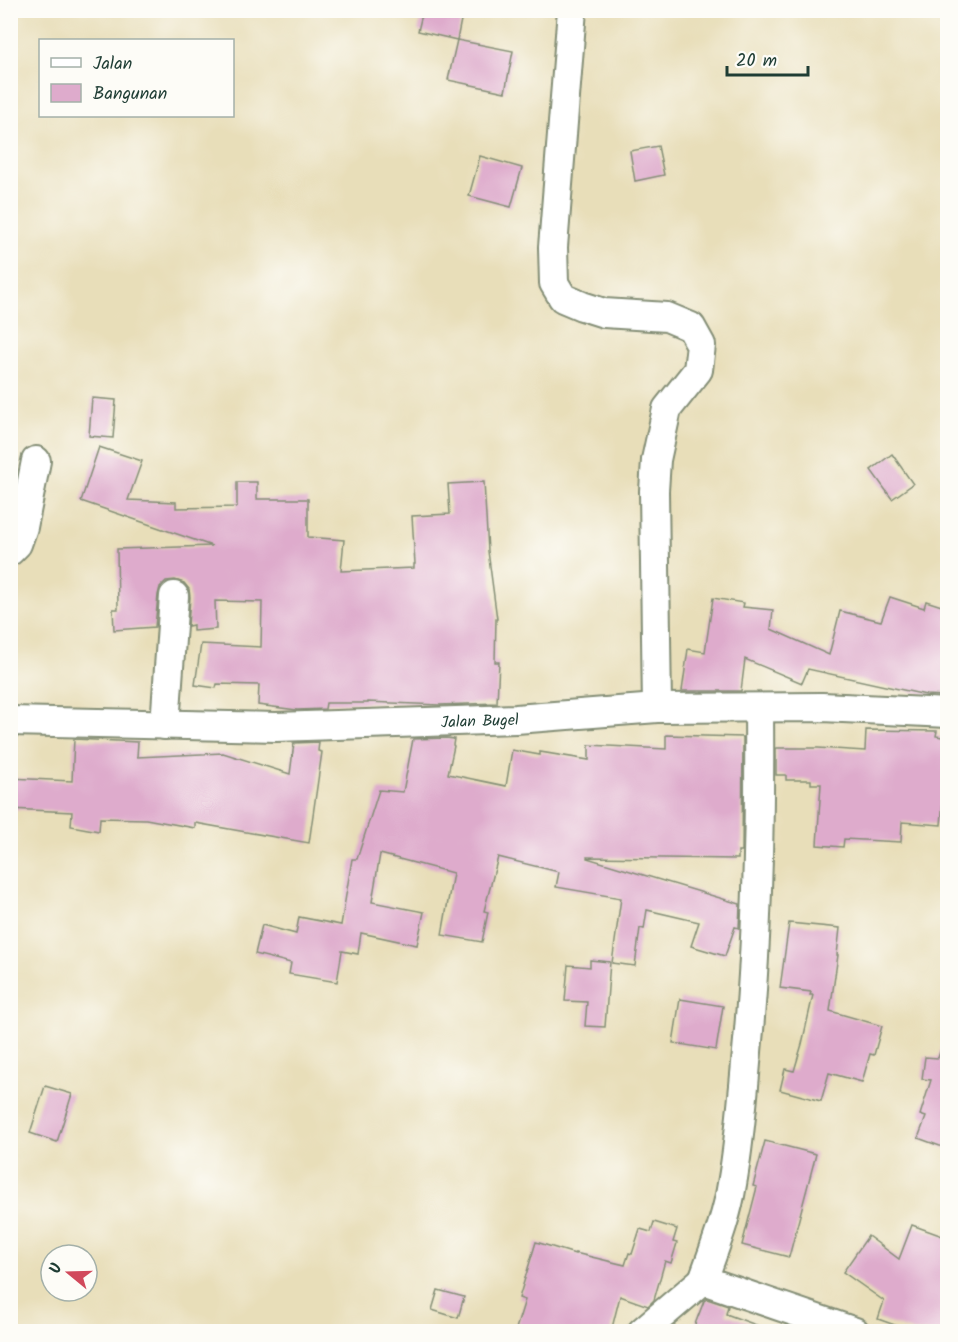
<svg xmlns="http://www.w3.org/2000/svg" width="958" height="1342" viewBox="0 0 958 1342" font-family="Kalam,sans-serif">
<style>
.building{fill:#deabcc}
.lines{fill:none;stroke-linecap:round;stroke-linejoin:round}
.street-casing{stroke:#848e76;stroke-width:32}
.street{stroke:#fff;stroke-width:28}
.labels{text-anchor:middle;stroke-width:5;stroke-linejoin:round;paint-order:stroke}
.street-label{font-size:16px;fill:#1f3d34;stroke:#fdfcf7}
</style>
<rect width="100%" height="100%" fill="#fdfcf7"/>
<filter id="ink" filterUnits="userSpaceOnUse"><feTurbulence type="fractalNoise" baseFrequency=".0167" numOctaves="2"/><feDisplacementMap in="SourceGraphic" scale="12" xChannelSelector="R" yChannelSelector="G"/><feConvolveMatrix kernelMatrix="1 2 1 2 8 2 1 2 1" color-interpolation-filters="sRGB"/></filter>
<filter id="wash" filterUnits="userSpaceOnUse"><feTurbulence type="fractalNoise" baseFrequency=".008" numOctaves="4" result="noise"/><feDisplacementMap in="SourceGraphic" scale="24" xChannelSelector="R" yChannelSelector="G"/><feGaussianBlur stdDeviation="1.35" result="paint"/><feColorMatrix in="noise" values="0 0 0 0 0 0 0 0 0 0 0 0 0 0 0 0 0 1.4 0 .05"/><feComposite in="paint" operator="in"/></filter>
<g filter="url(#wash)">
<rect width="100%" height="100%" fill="#e8deb9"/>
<g id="blocks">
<g class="building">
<path d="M423 10H463L457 40 418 31Z"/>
<path d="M457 40 513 51 505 92 448 80Z"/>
<path d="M658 146 664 175 635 181 630 151Z"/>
<path d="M480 156 522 168 511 207 469 196Z"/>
<path d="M92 398 116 400 113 438 89 436Z"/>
<path d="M99 447 142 461 128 500 176 502V508L237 507V482H257V499H308V537L344 540 341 571 414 568V564H415L412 516 450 514 448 484 484 482 488 551 497 619H496L495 662H499L497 703 439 705 368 702V703H326L325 709 297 710 258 705 259 685 217 684 216 688 195 685 201 644 261 647 262 602 215 601 216 629 193 631V625L188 626 190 597 189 589 184 583 175 580 166 581 160 587 158 595 155 627 114 630 113 609H118L117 549 212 546 81 501Z"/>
<path d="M892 454 913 484 892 499 871 470Z"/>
<path d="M890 597 924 608 926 601 948 608V683L945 696 926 695 808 669 802 683 745 659 741 691H682L688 649 705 652 713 598 744 603 743 607 773 610 771 629 829 655 840 611 881 621Z"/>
<path d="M866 730 937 731 936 736 948 738 941 825 902 822 901 842 844 839 843 847 817 845 821 784H811V780H786V775H776V748H818L865 751Z"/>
<path d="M666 735 743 737 742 851H738V859L587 857V858L740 904 739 928 735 927 725 956 691 946 699 922 647 910 644 929 640 928 635 966 612 963 621 898 556 887 559 872 498 857 484 911 488 912 482 942 442 935 453 873 380 854 372 902 424 912 417 945 361 933 358 954 342 951 337 982 289 974 291 963 255 954 262 925 296 934 299 917 341 925 352 859H357L379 790 403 792 413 739 446 738 454 739 453 745 454 746 448 774 506 786 512 750 540 755V752L589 760V745L666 749Z"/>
<path d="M74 739 138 742 137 757 223 753 290 774 294 743 319 742 318 751 322 752 309 843 195 823V828L146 819 100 818 99 831 71 826 72 812 10 809V778L72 781Z"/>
<path d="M789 923 840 928 837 955H838L830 1011 882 1026 874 1055 870 1054 862 1082 829 1073 821 1101 780 1090 785 1069 794 1071 802 1044 813 995H810L811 992 780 988Z"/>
<path d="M590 960 610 962 605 1027 585 1026 587 1002 565 1001 568 965 590 967Z"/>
<path d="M680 999 723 1006 716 1050 673 1043Z"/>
<path d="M943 1043 948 1044V1149L918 1138 926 1117 920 1115 931 1080 922 1079 925 1057 938 1058Z"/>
<path d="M45 1086 72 1094 57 1142 30 1133Z"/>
<path d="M765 1141 816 1154 789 1257 742 1245 757 1187 753 1186Z"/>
<path d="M654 1222 677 1229 673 1242 677 1243 671 1263 665 1261 654 1300 648 1306 620 1296 611 1332H515L525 1300 519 1298 536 1242 575 1254V1253L625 1265 629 1253 632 1254 640 1229 651 1232Z"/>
<path d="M912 1225 948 1238V1332H914L878 1319 884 1301 843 1272 868 1236 899 1259Z"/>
<path d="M438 1290 464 1297 458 1318 432 1310Z"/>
<path d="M707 1299 728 1306 726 1314 767 1329 766 1332H692L704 1301Z"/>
</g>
</g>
</g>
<g filter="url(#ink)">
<use href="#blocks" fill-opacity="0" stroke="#848e76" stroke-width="1.5"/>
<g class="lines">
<defs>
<g id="street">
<path d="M572 10 553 247 554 283 563 298 582 306 604 313 667 317 691 327 701 345 698 370 667 409 656 460 654 491 657 708"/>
<path d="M10 551 17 544 23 527 36 461"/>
<path id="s1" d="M10 721 276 727 516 719 657 708 822 707 948 713"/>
<path d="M165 725 174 596"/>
<path d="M703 1280C714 1249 727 1217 732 1184 741 1134 744 1082 749 1030 758 923 760 816 759 708"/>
<path d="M642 1332 703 1280 855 1332"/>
</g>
</defs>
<use href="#street" class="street-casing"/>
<use href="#street" class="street"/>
</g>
</g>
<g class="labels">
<g class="street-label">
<text dy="6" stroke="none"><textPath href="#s1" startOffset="470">Jalan Bugel</textPath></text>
</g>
</g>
<rect width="958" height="1342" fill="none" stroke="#fdfcf7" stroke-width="36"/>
<rect x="39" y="39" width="195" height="78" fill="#fdfcf7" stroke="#a4b0a9" stroke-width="1.5"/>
<rect x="51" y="58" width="30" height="9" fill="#ffffff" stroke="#a4b0a9" stroke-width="1.5"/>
<text x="93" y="69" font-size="18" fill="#1f3d34">Jalan</text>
<rect x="51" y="84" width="30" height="18" fill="#deabcc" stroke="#a4b0a9" stroke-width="1.5"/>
<text x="93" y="99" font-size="18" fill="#1f3d34">Bangunan</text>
<g transform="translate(69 1273) rotate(289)"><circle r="28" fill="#fdfcf7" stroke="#a4b0a9" stroke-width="1.5"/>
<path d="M0-4.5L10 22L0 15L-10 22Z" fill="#d1495b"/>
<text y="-9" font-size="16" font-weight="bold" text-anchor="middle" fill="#1f3d34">U</text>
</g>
<path d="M727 66v9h81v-9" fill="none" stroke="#1f3d34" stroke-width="3"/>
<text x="736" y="66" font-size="18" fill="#1f3d34" stroke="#fdfcf7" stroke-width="4.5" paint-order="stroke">20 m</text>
</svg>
